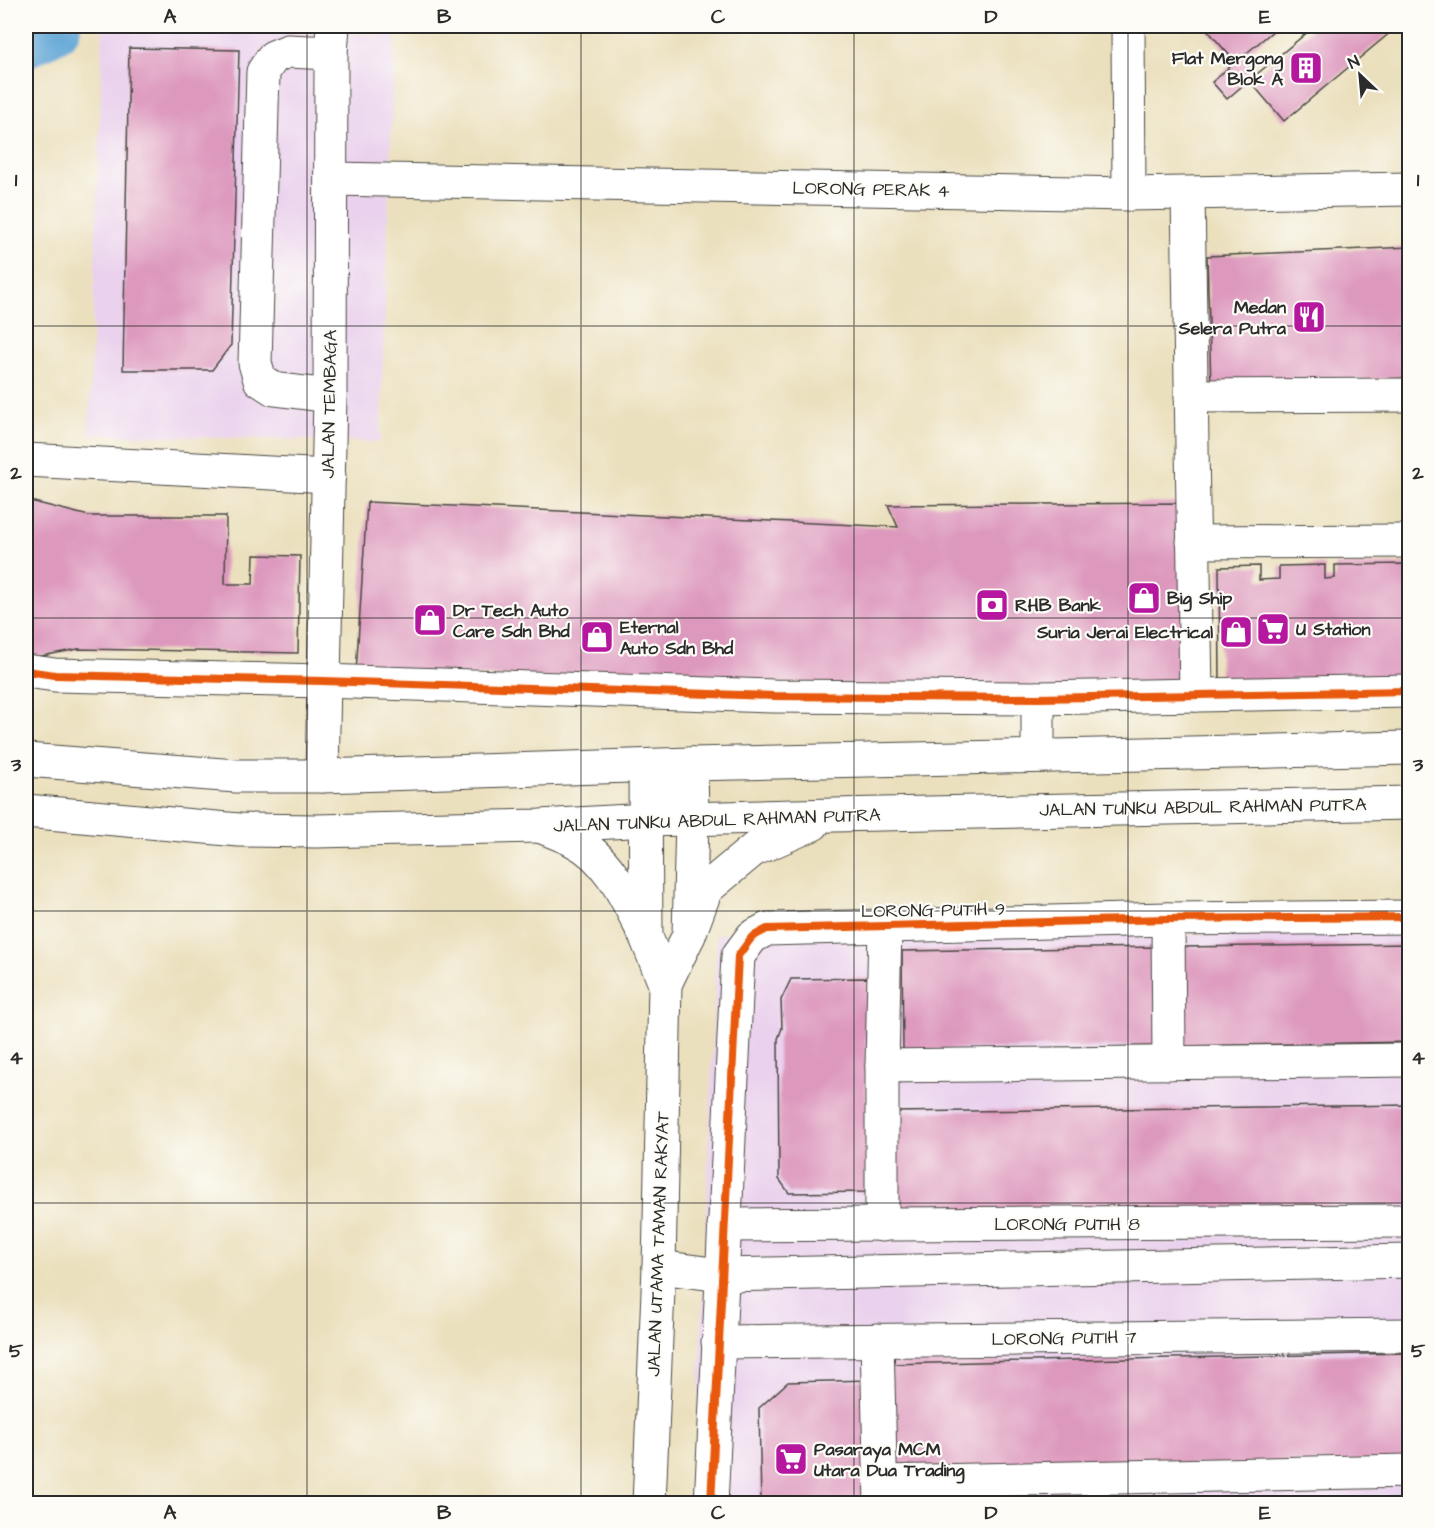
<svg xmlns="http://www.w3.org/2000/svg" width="1435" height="1529" viewBox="0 0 1435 1529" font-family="'Architects Daughter',sans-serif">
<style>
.built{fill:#ead1ed}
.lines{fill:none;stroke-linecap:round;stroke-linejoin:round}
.river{stroke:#60a6d6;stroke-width:56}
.building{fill:#dd98bd}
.minor-casing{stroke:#484641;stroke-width:35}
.major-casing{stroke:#484641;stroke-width:35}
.minor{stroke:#fff;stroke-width:33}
.major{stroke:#fff;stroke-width:33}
.cycleway-casing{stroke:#fdfcf7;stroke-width:11}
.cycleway{stroke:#e8590c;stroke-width:8}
.grid{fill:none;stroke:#2b2b2b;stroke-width:1.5;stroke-opacity:0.55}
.labels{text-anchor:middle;stroke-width:4.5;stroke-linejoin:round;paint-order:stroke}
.poi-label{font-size:18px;font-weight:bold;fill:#2b2b2b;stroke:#fdfcf7;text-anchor:start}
.street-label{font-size:18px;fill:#2b2b2b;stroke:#fdfcf7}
.neatline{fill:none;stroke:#2b2b2b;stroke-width:2}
.grid-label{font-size:20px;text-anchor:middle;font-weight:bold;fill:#2b2b2b}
</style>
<rect width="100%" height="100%" fill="#fdfcf7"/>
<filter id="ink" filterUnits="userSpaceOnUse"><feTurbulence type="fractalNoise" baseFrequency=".0167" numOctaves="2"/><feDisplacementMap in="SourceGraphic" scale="12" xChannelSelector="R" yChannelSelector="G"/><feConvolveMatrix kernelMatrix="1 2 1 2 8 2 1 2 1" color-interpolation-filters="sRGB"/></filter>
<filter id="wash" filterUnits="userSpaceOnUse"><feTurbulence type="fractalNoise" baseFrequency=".008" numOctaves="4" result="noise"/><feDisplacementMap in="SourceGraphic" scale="24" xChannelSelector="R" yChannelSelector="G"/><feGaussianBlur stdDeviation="1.35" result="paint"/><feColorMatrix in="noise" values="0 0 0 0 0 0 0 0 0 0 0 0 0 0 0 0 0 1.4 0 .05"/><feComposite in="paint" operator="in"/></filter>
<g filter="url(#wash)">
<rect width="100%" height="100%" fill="#ebe0be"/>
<g class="built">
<path d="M103 26 395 35 380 442 89 434Z"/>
<path d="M717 934H1409V1503L695 1504Z"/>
</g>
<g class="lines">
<path class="river" d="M26 39 53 26"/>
</g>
<g id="blocks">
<g class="building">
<path d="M1204 26H1279L1243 56 1257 74 1315 26H1398L1284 121 1249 80 1227 99 1212 82 1235 62Z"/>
<path d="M129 48 239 50 231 345 212 370H123Z"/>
<path d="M1410 247V378L1211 386 1207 256Z"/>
<path d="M26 500 89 516H226L225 584H253L254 555 300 556 298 653 78 649 26 659Z"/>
<path d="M367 502 898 527 888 505 1184 503V693L356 673Z"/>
<path d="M1410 564V679L1220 682 1219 567 1259 566V580L1279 579V566L1325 565V579L1335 578V565Z"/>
<path d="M1410 944V1042L1181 1046 1180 947Z"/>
<path d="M1158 947 1159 1046 903 1050 902 951Z"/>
<path d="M869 978V1026L866 1037 867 1192 789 1193 779 1179 778 1039 782 1028 781 1000 791 979Z"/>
<path d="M1410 1105V1205L894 1212V1112Z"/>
<path d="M1410 1353V1461L890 1471 888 1364Z"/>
<path d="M872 1380 874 1503H761L759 1408 788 1382Z"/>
<path d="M1410 1499V1503H1301V1502Z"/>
</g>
</g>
</g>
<g filter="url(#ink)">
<use href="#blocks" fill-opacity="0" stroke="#484641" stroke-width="1.5"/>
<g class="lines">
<defs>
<g id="minor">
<path d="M1128 26 1129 194"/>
<path d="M332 179 1129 194 1410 189"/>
<path d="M1188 194 1196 695"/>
<path d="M330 396 274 389 260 380 255 363 263 72 273 57 288 51 331 53"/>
<path d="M1191 396 1410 395"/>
<path d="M26 460 329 476"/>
<path d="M1193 542 1410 541"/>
<path d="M26 671 55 675 323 681 774 696 1038 698 1410 691"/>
<path d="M1038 756V698"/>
<path d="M645 766 646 937 665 984 659 1267 649 1504"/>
<path d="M322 776 330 396 331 53 333 26"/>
<path d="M1168 919 1169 1063"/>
<path d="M665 984 689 935 692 820 691 764"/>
<path d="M882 1066 1410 1060"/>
<path d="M724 1225 1410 1221"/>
<path d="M882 1225V1066L885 926"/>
<path d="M659 1267 721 1275 1410 1261"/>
<path d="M877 1340 881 1504"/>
<path d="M718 1342 1410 1335"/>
<path d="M881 1482 1410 1471"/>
<path d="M711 1504 738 956 752 937 767 929 1168 919 1410 917"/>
</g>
<g id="major">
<path d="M26 760 236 776H322L691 764 1410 748"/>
<path d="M26 811 239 830 316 831 540 826 647 820 834 815 1410 803"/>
<path d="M647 820C658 797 672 782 691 764"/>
<path d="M542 827C552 831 563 835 573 840 610 858 628 902 646 937"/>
<path d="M689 935 706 889 753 850 813 824"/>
</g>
</defs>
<use href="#minor" class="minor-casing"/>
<use href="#major" class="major-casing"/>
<use href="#minor" class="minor"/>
<use href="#major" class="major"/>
<defs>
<g id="cycleway">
<path d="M26 671 55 675 323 681 774 696 1038 698 1410 691"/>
<path d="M711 1504 738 956 752 937 767 929 1168 919 1410 917"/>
</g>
</defs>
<use href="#cycleway" class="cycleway-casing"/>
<use href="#cycleway" class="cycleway"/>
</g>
</g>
<path class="grid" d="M307 26V1504M581 26V1504M854 26V1504M1128 26V1504M26 326H1410M26 618H1410M26 911H1410M26 1203H1410"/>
<defs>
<symbol id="building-square" viewBox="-11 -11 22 22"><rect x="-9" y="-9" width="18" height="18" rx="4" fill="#b5179e" stroke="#fdfcf7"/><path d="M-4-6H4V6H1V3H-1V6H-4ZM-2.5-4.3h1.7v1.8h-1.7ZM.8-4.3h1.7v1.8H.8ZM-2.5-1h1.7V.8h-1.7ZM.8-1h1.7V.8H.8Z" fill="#fff"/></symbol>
<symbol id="restaurant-square" viewBox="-11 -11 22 22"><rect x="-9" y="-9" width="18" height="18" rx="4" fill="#b5179e" stroke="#fdfcf7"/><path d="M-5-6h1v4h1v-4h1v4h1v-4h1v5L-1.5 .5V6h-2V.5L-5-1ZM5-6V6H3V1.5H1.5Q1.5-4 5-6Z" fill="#fff"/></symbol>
<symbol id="shop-square" viewBox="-11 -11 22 22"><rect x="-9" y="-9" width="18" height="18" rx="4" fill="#b5179e" stroke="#fdfcf7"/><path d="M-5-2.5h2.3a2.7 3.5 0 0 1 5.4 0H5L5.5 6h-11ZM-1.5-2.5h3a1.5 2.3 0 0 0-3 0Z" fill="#fff"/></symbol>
<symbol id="bank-square" viewBox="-11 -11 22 22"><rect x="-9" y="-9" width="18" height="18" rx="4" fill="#b5179e" stroke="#fdfcf7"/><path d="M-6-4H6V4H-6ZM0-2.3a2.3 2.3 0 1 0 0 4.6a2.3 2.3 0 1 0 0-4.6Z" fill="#fff"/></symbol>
<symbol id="supermarket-square" viewBox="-11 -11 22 22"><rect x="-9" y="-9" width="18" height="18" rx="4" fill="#b5179e" stroke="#fdfcf7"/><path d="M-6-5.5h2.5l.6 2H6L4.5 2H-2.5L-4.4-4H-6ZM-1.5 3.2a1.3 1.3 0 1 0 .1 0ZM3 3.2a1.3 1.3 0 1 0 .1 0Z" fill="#fff"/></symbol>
</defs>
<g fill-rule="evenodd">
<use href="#building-square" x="1287" y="49" width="38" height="38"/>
<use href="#restaurant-square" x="1290" y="298" width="38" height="38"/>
<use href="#shop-square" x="1125" y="579" width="38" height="38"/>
<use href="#bank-square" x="973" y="586" width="38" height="38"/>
<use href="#shop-square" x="411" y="601" width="38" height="38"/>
<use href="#supermarket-square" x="1254" y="610" width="38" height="38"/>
<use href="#shop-square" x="1217" y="613" width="38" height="38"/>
<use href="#shop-square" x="578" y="618" width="38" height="38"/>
<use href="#supermarket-square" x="772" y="1440" width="38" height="38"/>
</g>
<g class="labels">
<g class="poi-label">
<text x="1283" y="64" text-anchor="end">Flat Mergong<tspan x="1283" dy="21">Blok A</tspan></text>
<text x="1286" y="313" text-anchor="end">Medan<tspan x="1286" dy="21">Selera Putra</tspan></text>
<text x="1167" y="604">Big Ship</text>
<text x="1015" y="611">RHB Bank</text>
<text x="453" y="616">Dr Tech Auto<tspan x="453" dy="21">Care Sdn Bhd</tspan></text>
<text x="620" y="633">Eternal<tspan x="620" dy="21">Auto Sdn Bhd</tspan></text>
<text x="1296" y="635">U Station</text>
<text x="1213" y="638" text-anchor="end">Suria Jerai Electrical</text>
<text x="814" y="1455">Pasaraya MCM<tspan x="814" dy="21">Utara Dua Trading</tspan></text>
</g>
<g class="street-label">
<text transform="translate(871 189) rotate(1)" y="6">LORONG PERAK 4</text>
<text transform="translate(329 404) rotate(-89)" y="6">JALAN TEMBAGA</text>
<text transform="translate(1203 807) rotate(-1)" y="6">JALAN TUNKU ABDUL RAHMAN PUTRA</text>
<text transform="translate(717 820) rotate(-2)" y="6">JALAN TUNKU ABDUL RAHMAN PUTRA</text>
<text transform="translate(933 910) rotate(-1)" y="6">LORONG PUTIH 9</text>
<text x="1067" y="1230">LORONG PUTIH 8</text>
<text transform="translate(658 1244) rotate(-88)" y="6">JALAN UTAMA TAMAN RAKYAT</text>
<text transform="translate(1064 1338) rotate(-1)" y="6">LORONG PUTIH 7</text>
</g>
</g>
<rect width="1435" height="1529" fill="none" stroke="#fdfcf7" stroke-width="66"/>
<g transform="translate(1360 75) rotate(334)" stroke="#fdfcf7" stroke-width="4.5" paint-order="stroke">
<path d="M0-4.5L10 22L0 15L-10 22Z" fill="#2b2b2b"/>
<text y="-9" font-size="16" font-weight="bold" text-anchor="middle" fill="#2b2b2b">N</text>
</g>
<rect x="33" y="33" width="1369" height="1463" class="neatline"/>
<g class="grid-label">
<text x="170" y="23">A</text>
<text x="444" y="23">B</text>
<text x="718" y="23">C</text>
<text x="991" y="23">D</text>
<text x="1265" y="23">E</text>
<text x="16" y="186">1</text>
<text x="1418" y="186">1</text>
<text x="16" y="479">2</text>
<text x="1418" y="479">2</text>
<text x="16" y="771">3</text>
<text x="1418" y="771">3</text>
<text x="16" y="1064">4</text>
<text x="1418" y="1064">4</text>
<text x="16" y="1357">5</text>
<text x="1418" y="1357">5</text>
<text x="170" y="1519">A</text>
<text x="444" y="1519">B</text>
<text x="718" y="1519">C</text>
<text x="991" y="1519">D</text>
<text x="1265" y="1519">E</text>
</g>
</svg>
